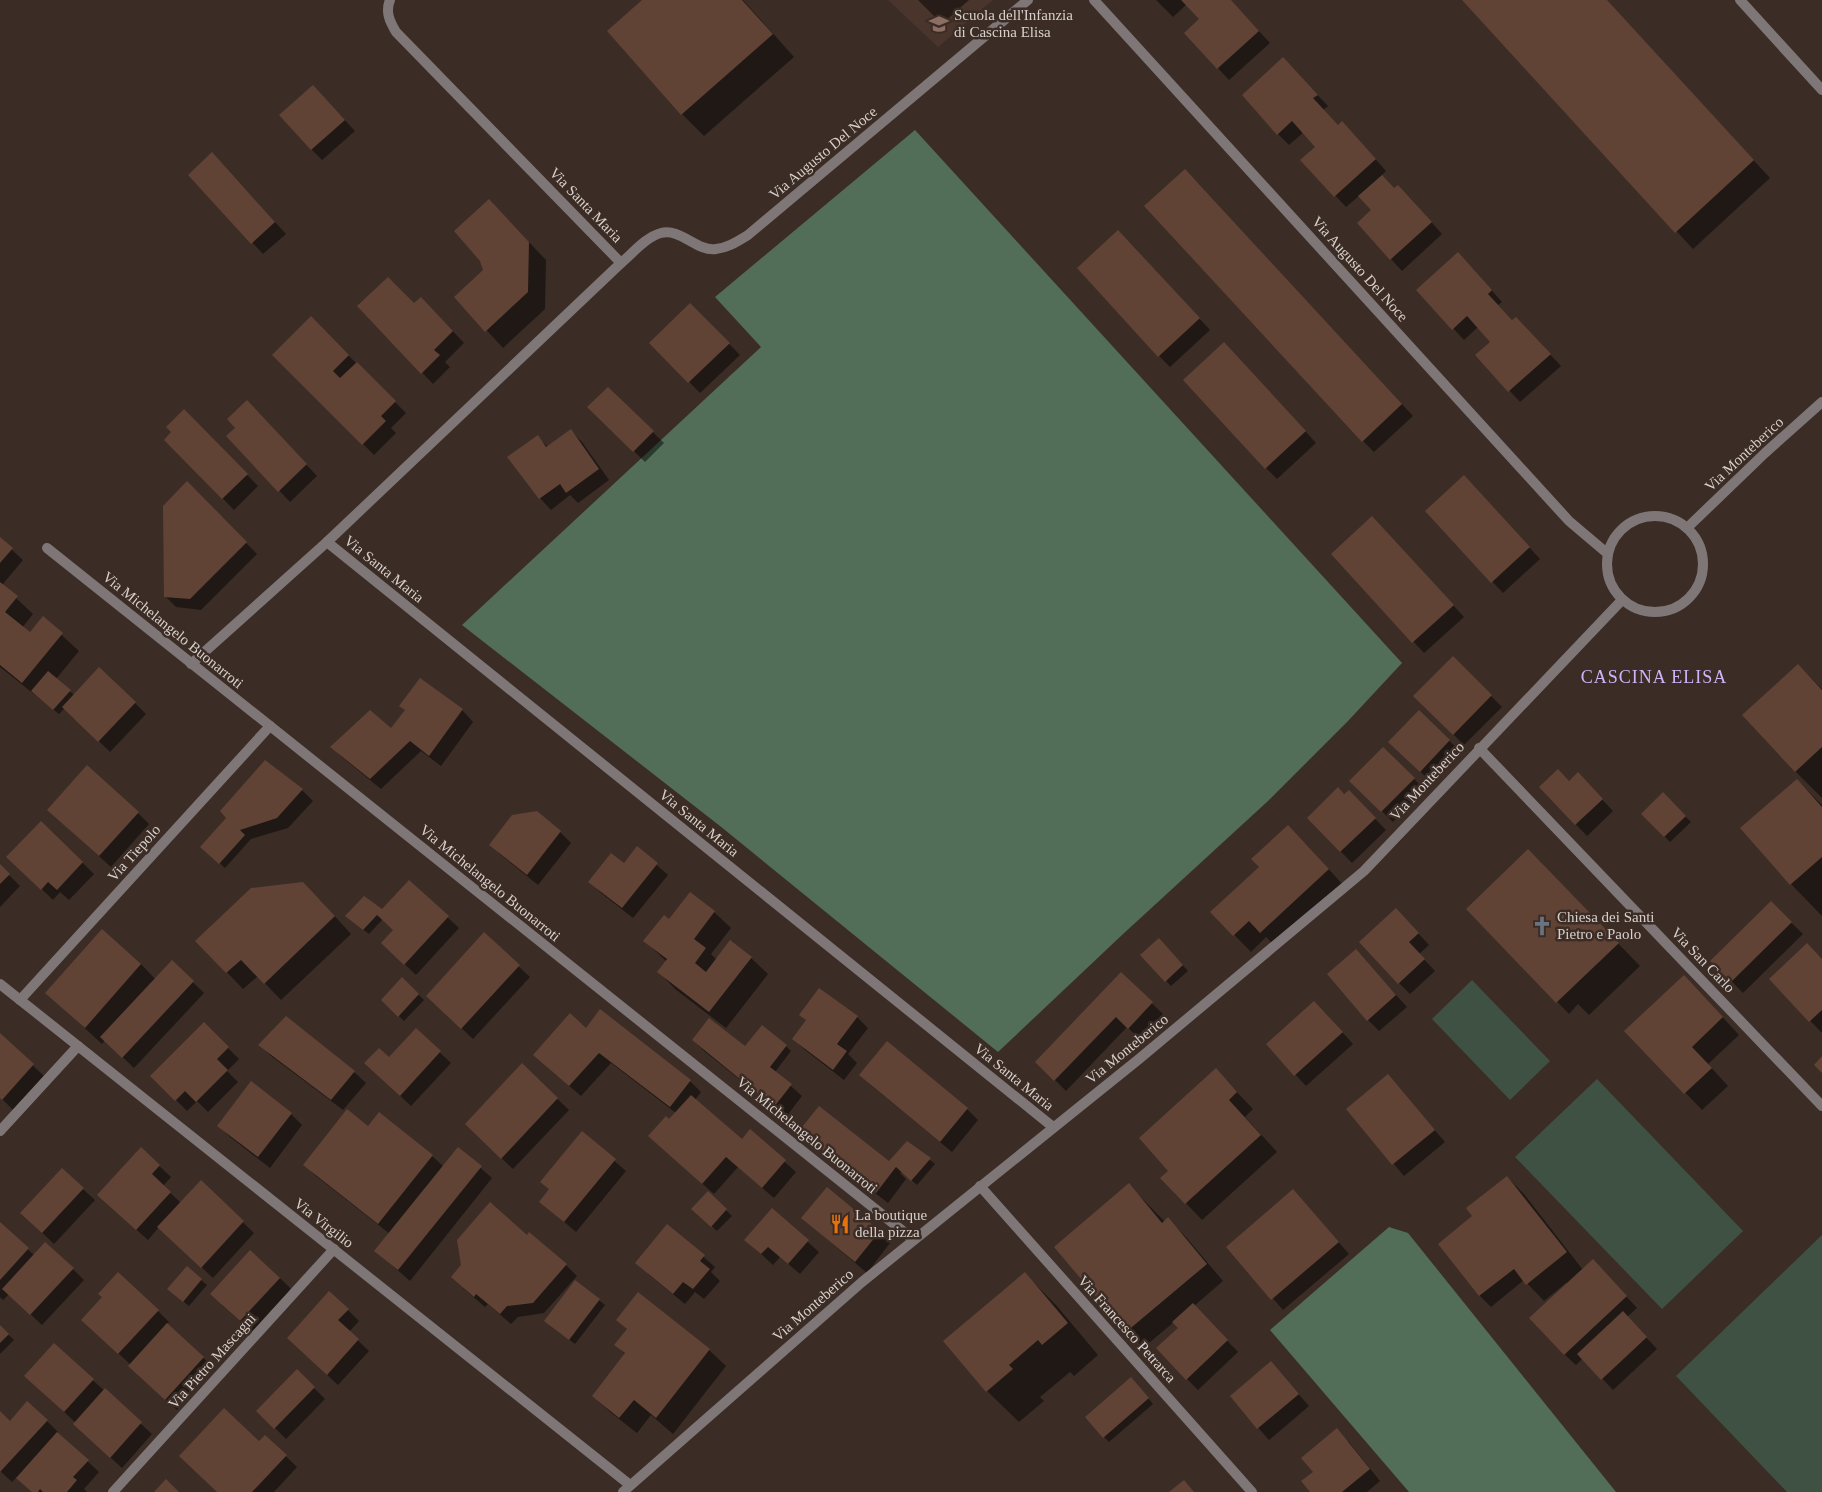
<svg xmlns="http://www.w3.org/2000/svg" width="1822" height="1492" viewBox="0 0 1822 1492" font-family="Georgia,serif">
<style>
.built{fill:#49352b}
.green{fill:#3f5143}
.forest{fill:#526d58}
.shadow{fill:#0007}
.building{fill:#604335}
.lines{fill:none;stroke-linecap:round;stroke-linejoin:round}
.minor{stroke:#7f7777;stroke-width:10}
.tertiary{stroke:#7f7777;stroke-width:10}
.labels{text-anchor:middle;stroke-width:5;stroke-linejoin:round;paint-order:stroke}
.poi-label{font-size:15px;fill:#d9d0cb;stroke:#3b2d26;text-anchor:start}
.street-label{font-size:15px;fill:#d9d0cb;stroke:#3b2d26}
.quarter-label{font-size:18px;letter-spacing:1px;fill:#d0b3f8;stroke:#3b2d26}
</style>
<rect width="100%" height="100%" fill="#3b2d26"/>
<path class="built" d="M888 0H993L938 47Z"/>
<g class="green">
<path d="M1472 980 1550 1061 1510 1100 1432 1019Z"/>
<path d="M1597 1079 1743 1231 1662 1309 1515 1157Z"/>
<path d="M1822 1235V1492H1787L1676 1376Z"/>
</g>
<g class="forest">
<path d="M915 130 1402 663 1348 721 1268 801 1122 935 998 1052 720 826 462 625 761 347 715 297Z"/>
<path d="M1389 1227 1408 1233 1616 1492H1409L1270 1330Z"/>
</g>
<g class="shadow">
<path d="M643 0H743L794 57 704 136 682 114 609 31Z"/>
<path d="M918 0H969L942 24Z"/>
<path d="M1156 0H1230L1270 43 1229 80 1186 33 1200 19 1187 4 1173 17Z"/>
<path d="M1463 0H1606L1770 178 1693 249Z"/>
<path d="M1294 70 1328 106 1323 110 1338 126 1353 134 1386 171 1381 176 1394 190 1409 197 1442 234 1402 271 1358 223 1373 210 1360 195 1346 207 1302 160 1317 147 1304 132 1289 145 1278 134Z"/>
<path d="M313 86 355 131 322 160 311 149Z"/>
<path d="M223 165 286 234 263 254 190 175Z"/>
<path d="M1196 181 1413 416 1374 452 1363 441Z"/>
<path d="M489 200 546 260 545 309 503 348 456 297 484 270Z"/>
<path d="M1129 242 1210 330 1170 367 1159 356Z"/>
<path d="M1469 265 1502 302 1498 305 1513 321 1527 330 1561 366 1520 402 1477 355 1492 342 1478 327 1464 340 1418 290Z"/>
<path d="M690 304 740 355 700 393 651 343Z"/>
<path d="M414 305 432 309 464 343 445 362 450 367 433 384 359 306Z"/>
<path d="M311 318 406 413 391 428 396 433 374 455 274 355Z"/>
<path d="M1235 355 1316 443 1277 479 1266 468Z"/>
<path d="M608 388 664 443 645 462 589 407Z"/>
<path d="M184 410 258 486 234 510 166 440 173 432Z"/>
<path d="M258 413 317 476 290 502 228 436Z"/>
<path d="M571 431 582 442 609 480 578 503 570 495 551 510 540 498 537 437 548 447Z"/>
<path d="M187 483 257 554 201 610 176 607 165 596Z"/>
<path d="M1475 488 1540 559 1503 593 1426 511Z"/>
<path d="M1383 529 1464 617 1424 653 1333 554Z"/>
<path d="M0 539 23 560 2 585 33 614 22 628 30 634 43 618 79 651 56 679 74 695 135 703 146 714 110 752 65 708 59 714 0 667Z"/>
<path d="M1453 658 1502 707 1464 745 1415 696Z"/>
<path d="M1798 665 1822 689V798L1795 771Z"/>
<path d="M420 680 462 710 473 722 441 766 421 751 381 789 343 758 332 747 392 730 406 711Z"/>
<path d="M1419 712 1461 752 1431 782 1390 742Z"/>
<path d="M1383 748 1425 790 1393 822 1351 781Z"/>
<path d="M1578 774 1613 811 1587 836 1540 787 1569 782Z"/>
<path d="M1797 780 1822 805V916L1791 884 1742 828Z"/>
<path d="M302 790 313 801 288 828 251 839 225 868 202 847Z"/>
<path d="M1348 791 1386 830 1352 863 1308 818Z"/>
<path d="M1663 794 1691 822 1670 842 1643 814Z"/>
<path d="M138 813 149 824 111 867 60 821Z"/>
<path d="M41 822 94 874 69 900 60 892 53 900 8 856Z"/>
<path d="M560 832 571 843 538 885 501 855 490 844Z"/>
<path d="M1305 843 1344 886 1278 949 1266 937 1251 952 1212 912Z"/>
<path d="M637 848 668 875 633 918 601 893 590 882 624 864Z"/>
<path d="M0 866 20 886 0 907Z"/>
<path d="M1550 873 1640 966 1589 1015 1578 1004 1569 1014 1468 909Z"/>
<path d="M409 882 459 928 416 975 394 954 395 930 383 919 369 934 352 921 382 911Z"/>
<path d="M320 900 351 934 281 1000 258 976 243 989 197 941Z"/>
<path d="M1771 903 1803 934 1743 993 1712 961Z"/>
<path d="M714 912 731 928 711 954 717 960 751 958 768 974 726 1028 675 989 659 972 667 962 645 941 669 921Z"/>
<path d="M1407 921 1429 945 1419 954 1435 971 1410 994 1399 983Z"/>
<path d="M484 934 530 977 473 1039 439 1007Z"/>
<path d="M1164 945 1188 971 1171 986 1142 955Z"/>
<path d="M1356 951 1407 1007 1379 1031 1368 1020Z"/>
<path d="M1822 961V1032H1821L1770 979Z"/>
<path d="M172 962 204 993 134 1068 105 1040 102 1044 64 1009 141 964 155 979Z"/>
<path d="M1121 974 1163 1014 1140 1039 1127 1027 1066 1091 1048 1073Z"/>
<path d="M402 979 424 1000 404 1021 382 1000Z"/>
<path d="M1701 994 1739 1035 1708 1064 1728 1086 1702 1110 1626 1031Z"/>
<path d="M601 1011 690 1081 701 1092 695 1100 742 1140 750 1131 796 1172 774 1198 738 1167 714 1194 661 1147 670 1121 676 1113 611 1063 581 1096 546 1066 586 1030Z"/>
<path d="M1325 1013 1353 1044 1306 1086 1267 1044Z"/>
<path d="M800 1014 857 1017 868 1028 848 1054 857 1063 844 1080 805 1050 794 1039 807 1021Z"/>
<path d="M286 1017 354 1072 366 1083 343 1110 271 1056 260 1045Z"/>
<path d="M204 1024 239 1059 227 1071 238 1082 208 1112 197 1101 187 1111 152 1076Z"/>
<path d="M416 1030 451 1063 411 1106 377 1074Z"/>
<path d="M0 1035 44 1076 13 1110 0 1097Z"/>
<path d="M693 1040 769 1067 786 1046 791 1051 775 1072 802 1096 786 1117 704 1051Z"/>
<path d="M887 1043 967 1109 978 1120 952 1152 872 1086 861 1075Z"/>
<path d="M522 1065 569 1110 513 1169 477 1135Z"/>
<path d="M1388 1076 1445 1142 1404 1176 1348 1109Z"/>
<path d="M251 1083 291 1114 302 1125 270 1168 230 1137 219 1126Z"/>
<path d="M1232 1087 1253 1109 1245 1117 1277 1152 1202 1220 1162 1178 1170 1171Z"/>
<path d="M368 1128 432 1156 444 1167 459 1149 492 1178 410 1281 376 1251 390 1234 316 1176 305 1165Z"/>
<path d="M800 1132 894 1167 907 1142 935 1164 917 1185 902 1172 900 1173 906 1179 888 1203 811 1143Z"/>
<path d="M582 1133 626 1171 576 1232 541 1202 550 1190Z"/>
<path d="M141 1149 171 1177 163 1186 181 1203 201 1182 254 1233 213 1278 159 1227 148 1240 110 1206Z"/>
<path d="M62 1170 95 1200 54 1244 33 1224Z"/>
<path d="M1507 1177 1524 1194 1583 1270 1604 1272 1637 1308 1627 1317 1657 1349 1613 1390 1583 1358 1576 1365 1564 1354 1568 1284 1566 1283 1544 1301 1524 1280 1491 1307 1480 1296 1439 1244 1472 1218Z"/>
<path d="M1129 1185 1165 1222 1168 1219 1185 1236 1223 1281 1194 1306 1238 1352 1198 1390 1187 1379 1180 1328 1174 1322 1143 1348 1127 1331Z"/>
<path d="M827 1189 890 1243 867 1273 802 1218Z"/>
<path d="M1293 1191 1349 1254 1283 1310 1228 1247Z"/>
<path d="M708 1193 732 1216 717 1231 693 1209Z"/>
<path d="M772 1210 819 1252 800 1274 780 1257 773 1265 746 1240Z"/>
<path d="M0 1224 34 1255 73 1269 84 1280 42 1325 9 1294 3 1300 0 1297Z"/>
<path d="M667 1225 715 1267 711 1272 720 1281 704 1299 695 1292 685 1304 648 1274Z"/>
<path d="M527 1236 566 1265 577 1276 544 1313 518 1317 511 1324 488 1304 485 1307 463 1288Z"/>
<path d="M1025 1274 1056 1305 1098 1355 1074 1376 1070 1372 1040 1397 1044 1401 1019 1422 987 1391 945 1341Z"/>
<path d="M280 1278 291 1289 252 1332 222 1305Z"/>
<path d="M201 1280 207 1285 189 1306 174 1294Z"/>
<path d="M576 1282 605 1305 575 1344 551 1326Z"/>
<path d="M639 1293 709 1350 726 1366 673 1434 651 1415 637 1433 610 1412 594 1396 626 1355 616 1345 628 1330 618 1320Z"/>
<path d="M348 1310 359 1321 349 1332 369 1351 338 1385 300 1349Z"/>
<path d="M158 1311 169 1322 167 1324 214 1368 177 1410 140 1377 131 1365 94 1331Z"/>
<path d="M0 1327 14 1340 0 1354Z"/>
<path d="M54 1345 152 1434 122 1468 86 1435 76 1423 37 1387Z"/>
<path d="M1271 1363 1309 1406 1269 1440 1231 1397Z"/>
<path d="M297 1371 325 1399 286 1439 258 1411Z"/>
<path d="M1136 1384 1153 1404 1109 1442 1104 1437Z"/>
<path d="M0 1413 10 1422 47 1421 58 1432 57 1433 99 1472 84 1489 87 1492H33L17 1477 12 1482 0 1471Z"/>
<path d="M265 1436 297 1467 274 1492H219Z"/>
<path d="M1348 1441 1380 1481 1367 1492H1311Z"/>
</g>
<g class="building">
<path d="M642 0H742L773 34 681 115 607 31Z"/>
<path d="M1181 0H1231L1259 31 1217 69 1184 33 1199 19Z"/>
<path d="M1462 0H1607L1754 160 1675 233Z"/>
<path d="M1283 57 1318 95 1313 98 1338 125 1342 121 1376 159 1334 197 1300 160 1315 147 1292 121 1277 135 1242 95Z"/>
<path d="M313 85 345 120 311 150 279 115Z"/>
<path d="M212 152 275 222 251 244 188 175Z"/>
<path d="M1185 169 1402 404 1362 442 1144 206Z"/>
<path d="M1382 175 1394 188 1398 185 1432 222 1390 260 1357 223 1371 210 1358 196Z"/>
<path d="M489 199 529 242 528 292 485 332 454 297 483 270 480 261 454 231Z"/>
<path d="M1118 230 1200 318 1158 357 1077 268Z"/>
<path d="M1458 252 1492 290 1488 294 1512 320 1516 317 1551 354 1508 392 1475 355 1490 342 1467 316 1452 330 1416 290Z"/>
<path d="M388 277 414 303 421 297 453 331 434 350 440 355 421 374 357 306Z"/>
<path d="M690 303 730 343 688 383 649 343Z"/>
<path d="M311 316 349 355 333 371 340 378 357 362 396 401 381 416 386 421 362 445 272 355Z"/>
<path d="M1224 342 1306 431 1265 469 1183 380Z"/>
<path d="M608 387 654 431 633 452 587 407Z"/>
<path d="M247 400 307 464 278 492 226 436 235 428 227 419Z"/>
<path d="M184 409 248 474 222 499 164 440 171 432 166 427Z"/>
<path d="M571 429 599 469 566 493 560 484 539 499 507 457 538 435 546 447Z"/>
<path d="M1464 475 1530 547 1491 583 1425 511Z"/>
<path d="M187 481 247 542 190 599 164 597 163 506Z"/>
<path d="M1372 516 1454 605 1412 643 1331 554Z"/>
<path d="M0 537 13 548 0 563Z"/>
<path d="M0 582 18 596 5 612 30 632 43 616 63 633 22 683 0 665Z"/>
<path d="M1453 656 1492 695 1453 735 1413 696Z"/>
<path d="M1798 664 1822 690V747L1795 772 1742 715Z"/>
<path d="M99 667 136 702 98 742 62 707Z"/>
<path d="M48 671 71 690 53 710 31 691Z"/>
<path d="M420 678 463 709 429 756 410 741 370 779 330 747 370 710 391 728 405 710 399 706Z"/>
<path d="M1419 710 1450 740 1420 772 1388 742Z"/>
<path d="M1383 747 1415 778 1381 812 1349 781Z"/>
<path d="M265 760 303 789 277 818 240 830 245 835 219 864 200 847 226 818 220 811Z"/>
<path d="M87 765 139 812 99 856 47 810Z"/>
<path d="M1558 769 1569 781 1578 772 1603 799 1575 825 1539 787Z"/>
<path d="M1797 779 1822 807V857L1790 885 1740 828Z"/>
<path d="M1338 787 1344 794 1349 790 1376 818 1340 852 1307 818Z"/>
<path d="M1663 792 1686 816 1664 837 1641 814Z"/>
<path d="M537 811 561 831 527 875 489 845 512 815Z"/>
<path d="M41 821 83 862 57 890 48 882 41 890 6 857Z"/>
<path d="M1288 825 1329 869 1260 933 1249 921 1233 936 1210 912 1259 867 1251 859Z"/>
<path d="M637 846 658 863 622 908 588 882 611 853 624 863Z"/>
<path d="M1528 849 1619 943 1556 1003 1466 909Z"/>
<path d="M0 864 10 874 0 884Z"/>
<path d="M409 880 449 916 404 965 381 943 393 930 377 915 363 930 345 916 364 896 382 909Z"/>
<path d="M303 882 335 916 264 984 241 960 226 973 195 941 251 888Z"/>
<path d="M690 892 715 911 694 939 706 948 695 963 706 972 730 940 752 957 709 1012 657 972 667 959 643 941 664 915 669 919Z"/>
<path d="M1771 901 1792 922 1731 982 1710 961Z"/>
<path d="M1396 908 1419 933 1409 942 1425 959 1398 984 1359 942Z"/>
<path d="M102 929 141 964 85 1028 45 993Z"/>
<path d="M484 932 520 965 461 1029 426 996Z"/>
<path d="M1159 938 1183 965 1165 982 1140 955Z"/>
<path d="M1807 943 1822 959V1010L1809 1022 1769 979Z"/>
<path d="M1356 949 1396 995 1367 1021 1327 974Z"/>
<path d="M172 960 194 981 122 1058 100 1037Z"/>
<path d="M1121 972 1153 1002 1128 1029 1116 1017 1054 1081 1035 1062Z"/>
<path d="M1684 975 1723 1017 1692 1047 1712 1068 1684 1094 1624 1031Z"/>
<path d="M402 977 419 994 398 1017 381 1000Z"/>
<path d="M819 988 858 1016 837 1044 847 1051 833 1070 792 1039 806 1020 799 1015Z"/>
<path d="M1314 1001 1343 1032 1294 1076 1266 1044Z"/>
<path d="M600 1009 691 1080 670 1107 599 1053 569 1086 533 1055 570 1013 586 1028Z"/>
<path d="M286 1016 355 1071 331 1100 258 1045Z"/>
<path d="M709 1018 745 1046 762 1025 787 1045 770 1067 792 1084 774 1107 692 1040Z"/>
<path d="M204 1022 229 1047 217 1059 228 1070 196 1102 185 1091 175 1101 150 1076Z"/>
<path d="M416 1028 441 1051 400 1096 364 1063 379 1048 389 1057Z"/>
<path d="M0 1033 34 1064 2 1100 0 1098Z"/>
<path d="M887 1041 968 1108 940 1142 859 1075Z"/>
<path d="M1822 1056V1073L1814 1065Z"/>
<path d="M522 1063 558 1098 501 1159 465 1124Z"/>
<path d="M1216 1068 1237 1092 1229 1100 1261 1135 1185 1204 1160 1178 1168 1171 1139 1138Z"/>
<path d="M1388 1074 1435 1130 1392 1165 1346 1109Z"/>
<path d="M251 1081 292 1113 258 1157 217 1126Z"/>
<path d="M691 1095 742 1139 750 1129 786 1160 762 1188 726 1157 702 1184 648 1136 666 1116 669 1119Z"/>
<path d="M819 1106 889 1161 907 1141 931 1158 911 1181 896 1167 876 1193 798 1132Z"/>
<path d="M347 1109 368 1126 379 1112 433 1155 378 1224 303 1165Z"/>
<path d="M582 1131 616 1159 564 1222 539 1202 549 1189 540 1182Z"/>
<path d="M141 1147 160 1165 152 1174 171 1192 136 1230 97 1195Z"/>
<path d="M458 1147 482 1166 398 1270 374 1251Z"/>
<path d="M62 1168 84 1188 42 1233 20 1213Z"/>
<path d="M1507 1176 1567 1252 1526 1285 1514 1269 1479 1296 1438 1244 1472 1216 1466 1208Z"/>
<path d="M201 1180 244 1221 201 1268 157 1227Z"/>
<path d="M1129 1183 1162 1223 1168 1217 1207 1264 1126 1332 1054 1247Z"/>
<path d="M827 1187 880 1231 855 1262 801 1218Z"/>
<path d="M1293 1189 1339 1242 1271 1300 1226 1247Z"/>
<path d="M708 1191 727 1209 711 1227 691 1209Z"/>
<path d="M490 1202 527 1235 529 1232 567 1264 533 1303 507 1306 500 1314 476 1294 474 1297 451 1277 461 1265 457 1240Z"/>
<path d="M772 1208 809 1240 788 1264 768 1247 761 1254 744 1240Z"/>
<path d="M0 1222 29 1248 0 1280Z"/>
<path d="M667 1224 705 1255 700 1261 710 1269 693 1289 683 1282 673 1294 635 1263Z"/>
<path d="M45 1242 74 1268 30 1315 2 1289Z"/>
<path d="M250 1250 280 1278 240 1321 210 1294Z"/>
<path d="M1593 1259 1627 1296 1564 1355 1529 1318Z"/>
<path d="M187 1266 202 1279 183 1302 167 1289Z"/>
<path d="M118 1272 159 1310 118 1354 81 1320 102 1297 98 1294Z"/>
<path d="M1025 1272 1068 1323 1042 1345 1038 1340 1009 1365 1013 1369 986 1392 943 1341Z"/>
<path d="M575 1280 600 1299 569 1340 544 1321Z"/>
<path d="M329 1291 349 1309 338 1320 359 1339 327 1375 287 1338Z"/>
<path d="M638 1292 710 1349 656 1418 634 1400 619 1418 592 1396 625 1353 614 1345 627 1329 616 1320Z"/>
<path d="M1193 1303 1228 1340 1186 1380 1156 1348 1178 1328 1172 1322Z"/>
<path d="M1623 1311 1647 1337 1601 1380 1577 1354Z"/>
<path d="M167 1323 204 1357 165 1400 128 1366Z"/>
<path d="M0 1325 9 1334 0 1343Z"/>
<path d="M54 1343 94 1379 64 1412 24 1376Z"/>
<path d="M1271 1361 1299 1394 1257 1429 1230 1396Z"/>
<path d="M297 1369 315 1387 274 1429 256 1411Z"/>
<path d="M1131 1377 1149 1398 1103 1438 1085 1417Z"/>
<path d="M105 1388 142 1422 110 1458 73 1424Z"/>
<path d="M27 1401 48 1420 0 1472V1411L10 1421Z"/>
<path d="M224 1408 259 1441 265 1435 287 1455 252 1492H217L179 1456Z"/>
<path d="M1337 1428 1370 1469 1342 1492H1310L1301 1481 1313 1472 1301 1458Z"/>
<path d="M57 1432 89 1460 73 1477 77 1480 67 1492H43L40 1489 38 1492H32L16 1478Z"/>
<path d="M166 1479 179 1492H154Z"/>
<path d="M1184 1480 1194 1492H1169Z"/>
</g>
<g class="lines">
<g class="minor">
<path d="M1094 0 1569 521 1608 554"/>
<path d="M1740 0 1822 90"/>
<path d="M621 263C633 253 646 237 661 233 681 228 697 252 716 249 728 248 738 241 748 235L1028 0"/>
<path d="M327 542 1053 1127"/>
<path d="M47 548 914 1240"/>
<path d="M191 664 327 542 621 263 396 32C390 22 385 12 390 0"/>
<path d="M1479 748 1822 1106"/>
<path d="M0 984 630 1485"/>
<path d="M20 1000 270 726"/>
<path d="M0 1131 78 1046"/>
<path d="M980 1186 1252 1492"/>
<path d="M113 1492 334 1249"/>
</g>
<g class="tertiary">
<circle cx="1655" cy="564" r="48"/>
<path d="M1687 528 1765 453 1822 402"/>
<path d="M623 1492 862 1282 1139 1059 1364 871 1622 600"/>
</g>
</g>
<defs>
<symbol id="school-bare" viewBox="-9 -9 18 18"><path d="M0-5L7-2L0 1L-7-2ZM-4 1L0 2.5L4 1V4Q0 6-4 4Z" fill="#8d6e63" stroke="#3b2d26" stroke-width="2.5" paint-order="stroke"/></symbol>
<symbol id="church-bare" viewBox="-9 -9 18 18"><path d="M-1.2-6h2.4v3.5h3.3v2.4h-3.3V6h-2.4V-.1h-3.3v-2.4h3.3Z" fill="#6b7280" stroke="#3b2d26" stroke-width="2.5" paint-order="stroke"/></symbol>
<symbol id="restaurant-bare" viewBox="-9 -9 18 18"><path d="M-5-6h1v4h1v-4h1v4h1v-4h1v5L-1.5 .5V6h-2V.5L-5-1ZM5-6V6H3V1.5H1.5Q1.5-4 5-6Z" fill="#e8710a" stroke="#3b2d26" stroke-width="2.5" paint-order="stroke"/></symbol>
</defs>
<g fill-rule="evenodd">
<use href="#school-bare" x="925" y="10" width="28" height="28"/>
<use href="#church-bare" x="1528" y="912" width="28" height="28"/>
<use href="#restaurant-bare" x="826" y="1210" width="28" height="28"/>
</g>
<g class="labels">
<g class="poi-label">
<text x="954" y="20">Scuola dell'Infanzia<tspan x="954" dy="17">di Cascina Elisa</tspan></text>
<text x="1557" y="922">Chiesa dei Santi<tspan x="1557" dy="17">Pietro e Paolo</tspan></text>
<text x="855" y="1220">La boutique<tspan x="855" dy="17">della pizza</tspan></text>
</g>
<g class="street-label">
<text transform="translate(823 153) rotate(-40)" y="5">Via Augusto Del Noce</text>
<text transform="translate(586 205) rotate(46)" y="5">Via Santa Maria</text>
<text transform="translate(1360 269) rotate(48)" y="5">Via Augusto Del Noce</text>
<text transform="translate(1744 454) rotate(-43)" y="5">Via Monteberico</text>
<text transform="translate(384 569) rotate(39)" y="5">Via Santa Maria</text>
<text transform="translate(173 630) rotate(39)" y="5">Via Michelangelo Buonarroti</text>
<text transform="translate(1427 781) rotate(-47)" y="5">Via Monteberico</text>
<text transform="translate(699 823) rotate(39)" y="5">Via Santa Maria</text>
<text transform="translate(134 853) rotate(-48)" y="5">Via Tiepolo</text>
<text transform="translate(490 883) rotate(39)" y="5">Via Michelangelo Buonarroti</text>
<text transform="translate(1703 960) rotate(46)" y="5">Via San Carlo</text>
<text transform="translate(1127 1049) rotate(-39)" y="5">Via Monteberico</text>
<text transform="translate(1014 1077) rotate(39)" y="5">Via Santa Maria</text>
<text transform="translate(807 1135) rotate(39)" y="5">Via Michelangelo Buonarroti</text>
<text transform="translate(324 1223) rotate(38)" y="5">Via Virgilio</text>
<text transform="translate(813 1305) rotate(-41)" y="5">Via Monteberico</text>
<text transform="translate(1127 1329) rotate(48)" y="5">Via Francesco Petrarca</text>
<text transform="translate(212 1361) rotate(-48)" y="5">Via Pietro Mascagni</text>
</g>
<g class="quarter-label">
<text x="1654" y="683">CASCINA ELISA</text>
</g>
</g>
</svg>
